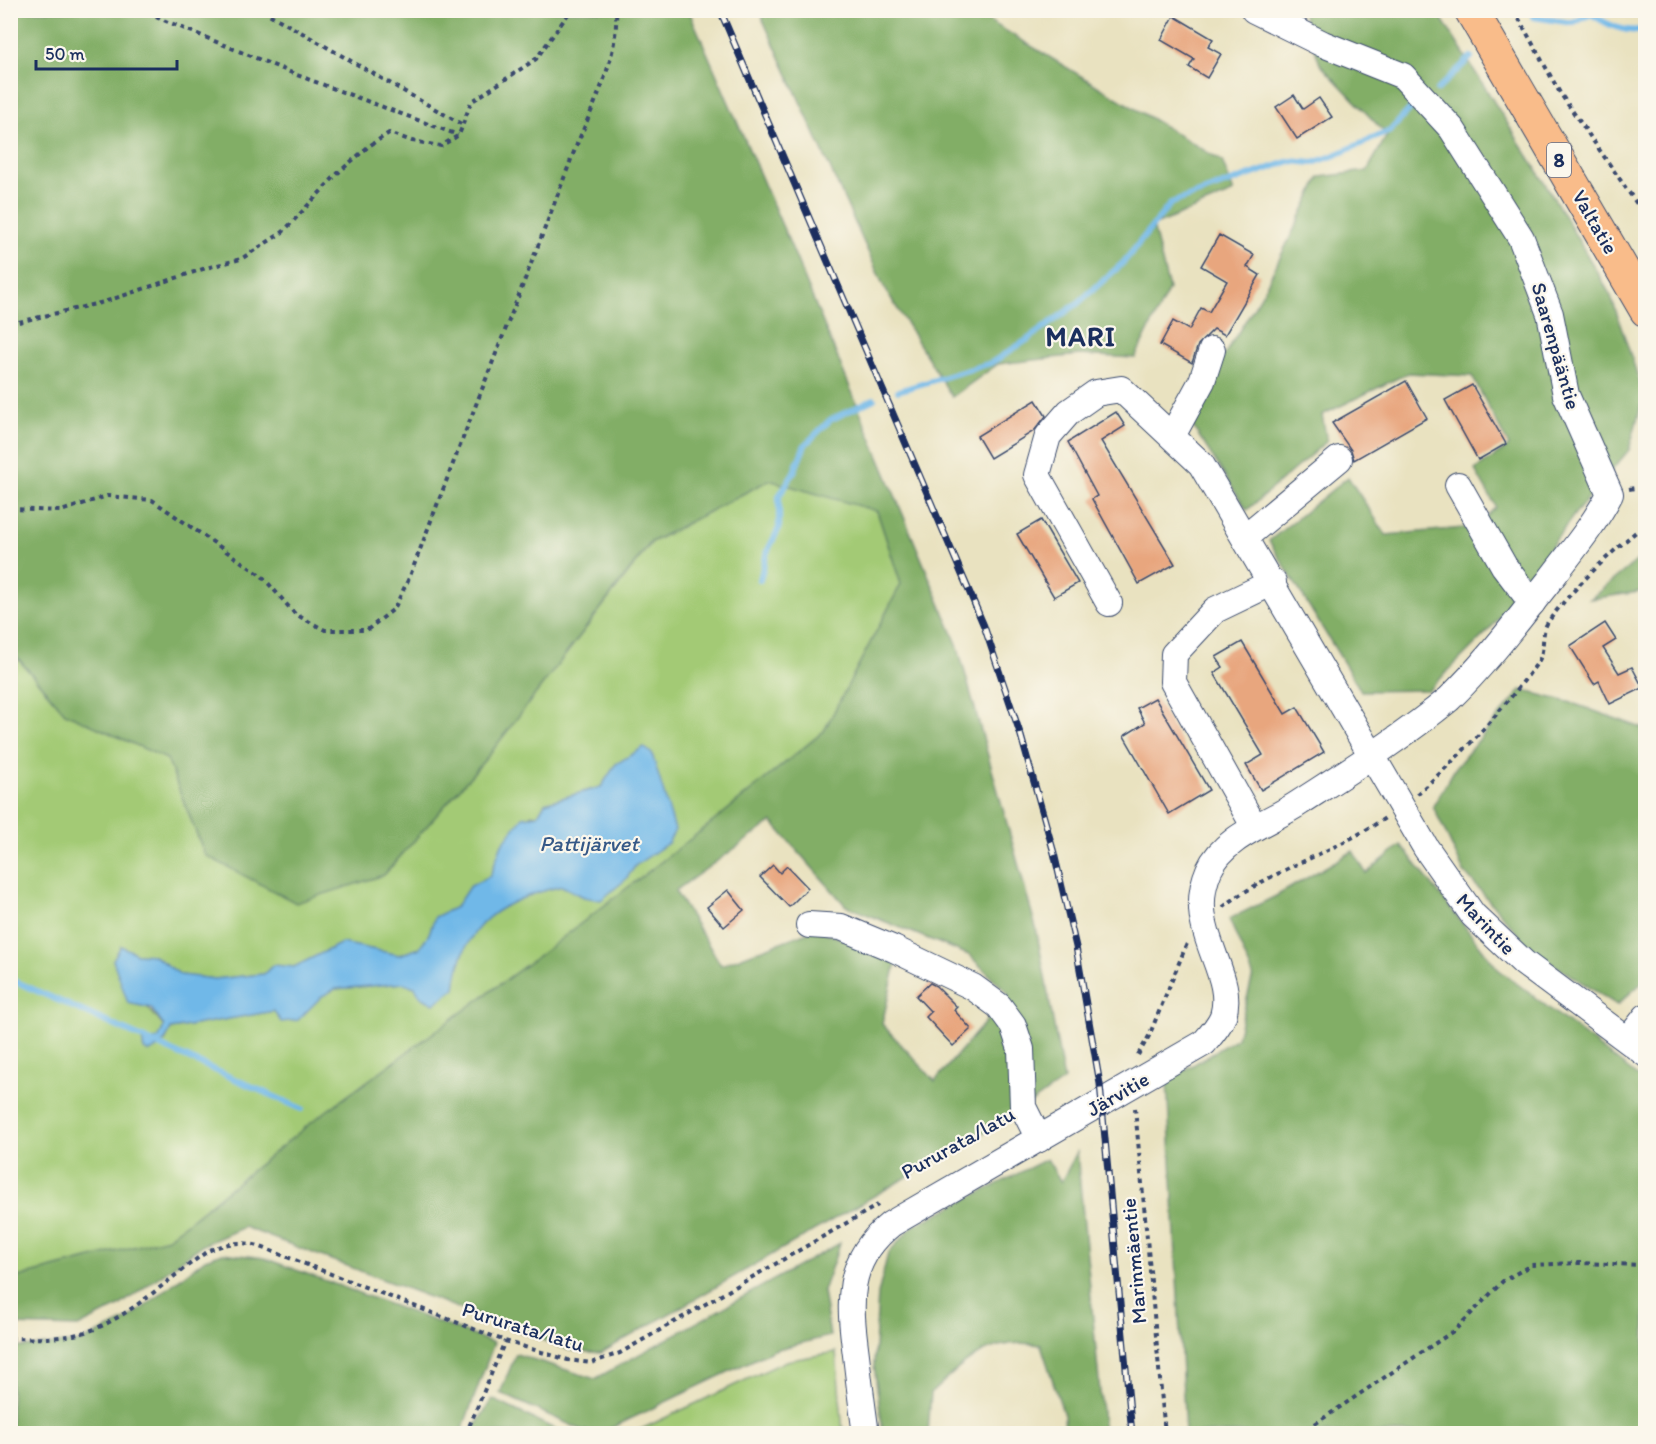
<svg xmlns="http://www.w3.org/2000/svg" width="1656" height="1444" viewBox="0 0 1656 1444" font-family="Itim,sans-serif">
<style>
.green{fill:#a3ca75;stroke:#5f7c6a;stroke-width:1.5;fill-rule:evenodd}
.forest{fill:#82ae66;stroke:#4e6e62;stroke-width:1.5;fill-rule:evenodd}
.water{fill:#70b8e8;stroke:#4674a3;stroke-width:1.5}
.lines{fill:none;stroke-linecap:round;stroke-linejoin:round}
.stream{stroke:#70b8e8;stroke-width:6}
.building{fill:#e8a67e}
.minor-casing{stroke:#3a4a6d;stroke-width:28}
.highway-casing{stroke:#3a4a6d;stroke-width:35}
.path{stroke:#3a4a6d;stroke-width:4;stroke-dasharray:4.5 4.5;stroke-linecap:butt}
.minor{stroke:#fff;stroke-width:26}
.highway{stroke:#f9bc8a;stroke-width:33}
.rail-casing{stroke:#1b2f5e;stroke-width:7}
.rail{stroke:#fbf7ec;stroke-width:4.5;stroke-dasharray:14;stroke-linecap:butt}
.labels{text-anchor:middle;stroke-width:4.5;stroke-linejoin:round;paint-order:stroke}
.shield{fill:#fbf7ec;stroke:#5e6b89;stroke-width:1.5}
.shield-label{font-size:20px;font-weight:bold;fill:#1b2f5e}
.street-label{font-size:21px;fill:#1b2f5e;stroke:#fbf7ec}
.water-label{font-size:22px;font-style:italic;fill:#355887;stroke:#fbf7ec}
.district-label{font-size:27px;font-weight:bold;letter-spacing:1.5px;fill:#1b2f5e;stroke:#fbf7ec}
</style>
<rect width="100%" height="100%" fill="#fbf7ec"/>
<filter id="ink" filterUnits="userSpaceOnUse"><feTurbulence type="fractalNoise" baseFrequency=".0167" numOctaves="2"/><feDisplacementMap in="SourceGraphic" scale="12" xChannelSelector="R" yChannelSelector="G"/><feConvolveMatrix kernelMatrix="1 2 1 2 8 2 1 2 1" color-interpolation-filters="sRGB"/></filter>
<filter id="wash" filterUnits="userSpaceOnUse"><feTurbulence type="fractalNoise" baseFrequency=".008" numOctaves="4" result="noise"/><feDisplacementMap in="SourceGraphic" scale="24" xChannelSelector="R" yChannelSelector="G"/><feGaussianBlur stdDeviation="1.35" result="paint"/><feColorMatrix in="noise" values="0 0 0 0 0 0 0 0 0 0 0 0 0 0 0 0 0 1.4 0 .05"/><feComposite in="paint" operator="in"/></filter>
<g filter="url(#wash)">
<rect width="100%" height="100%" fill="#e9e2c0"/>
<g class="green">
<path d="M769 480 877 511 901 584 824 731 714 821 544 952 317 1118 168 1238 11 1279 10 650 65 713 167 759 205 855 384 875 489 755 652 542ZM652 754 668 843 636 865 625 880 584 897 562 886C502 900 462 922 455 988L421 997 415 987 404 983 335 989 322 996 298 1020 274 1011 171 1029 165 1042 144 1050 142 1039 148 1043 159 1038 164 1027 119 973 113 960 121 946 137 954 153 955 181 975 215 979 264 974 273 965 294 967 342 943 399 955 420 948 429 934 435 917 456 907 469 887 490 876 502 844 531 814 538 815 545 803 601 787 616 764Z"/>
<path d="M836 1352 843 1433H633L786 1361Z"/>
</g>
<g class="forest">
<path d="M10 11H689L791 246 957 644 1036 928 1064 1080 1008 1119 601 1353 569 1350 244 1227 201 1246 119 1306 78 1327 11 1325V1279L168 1238 317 1118 544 952 714 821 824 731 901 584 877 511 769 480 651 542 489 755 384 875 296 903 205 855 167 759 65 713 11 650ZM772 822 846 906 969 955 1009 994 935 1081 882 1024 897 959 815 929 721 965 675 891Z"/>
<path d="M759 11H973L1222 161 1234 192 1153 226 1169 289 1135 358 1079 355 998 364 952 397 884 287Z"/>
<path d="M1302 11H1437L1548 188 1611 296 1644 395 1629 450 1574 515 1491 628 1429 690 1361 691 1269 541 1348 477 1386 535 1475 527 1496 507 1475 470 1509 446 1472 376 1408 373 1322 415 1327 441 1247 510 1186 416 1261 296 1320 177 1367 171 1387 135 1320 64Z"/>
<path d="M1645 554V591L1590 599Z"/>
<path d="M1521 690 1572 703 1645 729V980L1617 1005 1534 952 1464 872 1433 806 1456 767Z"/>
<path d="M1401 845 1498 969 1645 1082V1433H1185L1167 1081 1237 1038 1253 975 1229 919 1276 896 1353 851 1366 873Z"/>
<path d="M1077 1152 1104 1433H1065L1064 1415 1041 1345C989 1336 966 1361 931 1393L928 1433H883L874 1365 878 1294 888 1253 913 1226 1047 1159 1061 1182Z"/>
<path d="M840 1243 823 1291 830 1336 774 1350 605 1431H584L500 1393 516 1354 595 1379Z"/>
<path d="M223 1253 264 1258 494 1343 461 1433H11V1348L80 1342 130 1318 205 1259Z"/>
<path d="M492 1399 563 1433H471Z"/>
</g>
<path class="water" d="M644 747 652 754 675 830 668 843 636 865 625 880 601 900 584 897 562 886C502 900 462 922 455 988L434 1004 421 997 415 987 404 983 335 989 322 996 298 1020 281 1022 274 1011 171 1029C166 1041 161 1046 150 1052L144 1050 142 1039 148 1043 159 1038 164 1026 151 1008 128 1003 113 960 121 946 137 954 153 955 181 975 215 979 264 974 273 965 294 967 342 943 399 955 420 948 429 934 435 917 456 907 469 887 490 876 502 844 523 817 538 815 545 803 601 787 616 764Z"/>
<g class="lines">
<g class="stream">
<path d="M1533 17 1573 23 1591 14C1608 25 1625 34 1646 29"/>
<path d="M1437 90 1471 57"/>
<path d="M898 391 991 363 1027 340 1078 303 1123 263 1171 203 1290 161 1313 163 1333 156 1390 131 1411 108"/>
<path d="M760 580 767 552 779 528V496L794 472 805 445 830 420 874 399"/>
<path d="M10 979 302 1109"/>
</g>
</g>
<g id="blocks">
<g class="building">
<path d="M1174 16 1213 39 1208 47 1221 54 1207 78 1189 67 1194 59 1161 40Z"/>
<path d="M1294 95 1303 109 1319 98 1332 117 1297 139 1276 107Z"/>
<path d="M1219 235 1254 255 1247 267 1260 275 1225 335 1214 329 1198 345 1192 363 1160 345 1173 321 1189 330 1201 308 1209 312 1227 281 1201 266Z"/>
<path d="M1406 381 1427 418 1354 460 1351 450 1332 423Z"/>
<path d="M1472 385 1506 444 1478 460 1445 400Z"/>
<path d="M1036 400 1046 416 1034 431 990 458 977 436Z"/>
<path d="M1116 412 1125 426 1101 441 1175 564 1139 584 1092 499 1097 496 1068 442Z"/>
<path d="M1041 520 1078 583 1054 597 1017 534Z"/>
<path d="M1605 623 1616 640 1603 648 1619 673 1632 667 1643 688 1610 704 1599 681 1594 684 1570 646Z"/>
<path d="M1242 642 1285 714 1297 707 1324 752 1261 790 1246 765 1263 755 1214 673 1223 667 1216 657Z"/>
<path d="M1155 698 1209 790 1169 814 1124 736 1145 723 1137 708Z"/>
<path d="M773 865 780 873 787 866 808 888 789 907 760 877Z"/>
<path d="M728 890 744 910 724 927 707 907Z"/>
<path d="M930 983 936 986 957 1007 954 1010 971 1029 953 1046 926 1017 931 1012 916 996Z"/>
</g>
</g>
</g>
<g filter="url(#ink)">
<use href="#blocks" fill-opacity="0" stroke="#3a4a6d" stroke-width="1.5"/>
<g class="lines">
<defs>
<g id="minor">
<path d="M1172 436 1202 381 1212 350"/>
<path d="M1458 485 1504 566 1532 603"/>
<path d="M1245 537 1339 459"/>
<path d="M1109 603 1037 475 1048 436 1069 412 1096 393 1121 389 1201 464 1426 848 1473 915 1524 963 1646 1054"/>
<path d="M1254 826 1173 682 1174 654 1215 610 1273 582"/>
<path d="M809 925 841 927 894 949 973 987 999 1006 1013 1025 1021 1049 1023 1107 1039 1139"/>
<path d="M1628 1040 1646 1017"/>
<path d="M866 1434C862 1407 859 1381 856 1355 849 1302 845 1261 891 1224L1204 1043C1211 1035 1219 1026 1223 1016 1237 971 1183 930 1209 870 1224 836 1271 822 1299 803 1350 770 1403 737 1449 699 1486 663 1518 620 1550 580 1571 552 1594 525 1610 494L1566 395 1550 314 1521 238 1452 129 1403 76 1323 44 1254 10"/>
</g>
<path id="highway" d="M1471 10 1646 310"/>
</defs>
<use href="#minor" class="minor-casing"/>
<use href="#highway" class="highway-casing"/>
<g class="path">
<path d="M139 10 297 75 458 135"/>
<path d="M262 10 463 125"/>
<path d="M1514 10 1560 93 1646 217"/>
<path d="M10 324 104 302 206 268 241 259 283 232 338 173 369 146 389 133 412 141 441 146 459 135 471 102 536 59 571 10"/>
<path d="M1629 489 1646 486"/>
<path d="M10 509 61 511 107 496 152 500 262 576 295 614 325 630H367L394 609 410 576C462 438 517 302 569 165 587 114 619 65 616 10"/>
<path d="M1417 794C1462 755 1503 710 1538 662 1546 650 1540 634 1548 622 1569 592 1616 547 1646 524"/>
<path d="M1223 907C1272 869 1334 853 1385 818"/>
<path d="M1138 1055 1149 1036 1188 941"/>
<path d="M1135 1108 1165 1434"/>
<path d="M10 1338C38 1339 72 1339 97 1328 138 1310 171 1276 208 1251 226 1243 242 1240 261 1247L505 1341 568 1360 591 1363 620 1353 878 1205"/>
<path d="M466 1434 505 1341"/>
<path d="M1300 1434 1455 1330 1503 1281 1531 1265 1577 1263 1646 1265"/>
</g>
<use href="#minor" class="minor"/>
<use href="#highway" class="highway"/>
<defs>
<path id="rail" d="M720 10 984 626 1021 736 1054 853 1076 947 1100 1084 1132 1434"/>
</defs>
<use href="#rail" class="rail-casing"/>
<use href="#rail" class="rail"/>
</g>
</g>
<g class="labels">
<rect class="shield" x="1547" y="143" width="24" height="34" rx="4.5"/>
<g class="shield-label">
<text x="1559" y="167">8</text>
</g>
<g class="street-label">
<text transform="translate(1595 222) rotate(60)" y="7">Valtatie</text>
<text transform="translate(1556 346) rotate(74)" y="7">Saarenpääntie</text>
<text transform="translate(1486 924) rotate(47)" y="7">Marintie</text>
<text transform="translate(1118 1094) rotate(-30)" y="7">Järvitie</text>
<text transform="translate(958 1143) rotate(-29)" y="7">Pururata/latu</text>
<text transform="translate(1134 1261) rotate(-95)" y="7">Marinmäentie</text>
<text transform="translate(523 1327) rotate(17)" y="7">Pururata/latu</text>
</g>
<g class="water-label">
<text x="589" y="851">Pattijärvet</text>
</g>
<g class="district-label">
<text x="1081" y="346">MARI</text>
</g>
</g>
<rect width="1656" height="1444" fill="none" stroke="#fbf7ec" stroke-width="36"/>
<path d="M36 60v9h141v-9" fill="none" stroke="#1b2f5e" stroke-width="3"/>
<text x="45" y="60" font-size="18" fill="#1b2f5e" stroke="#fbf7ec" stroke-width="4.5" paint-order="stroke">50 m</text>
</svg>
